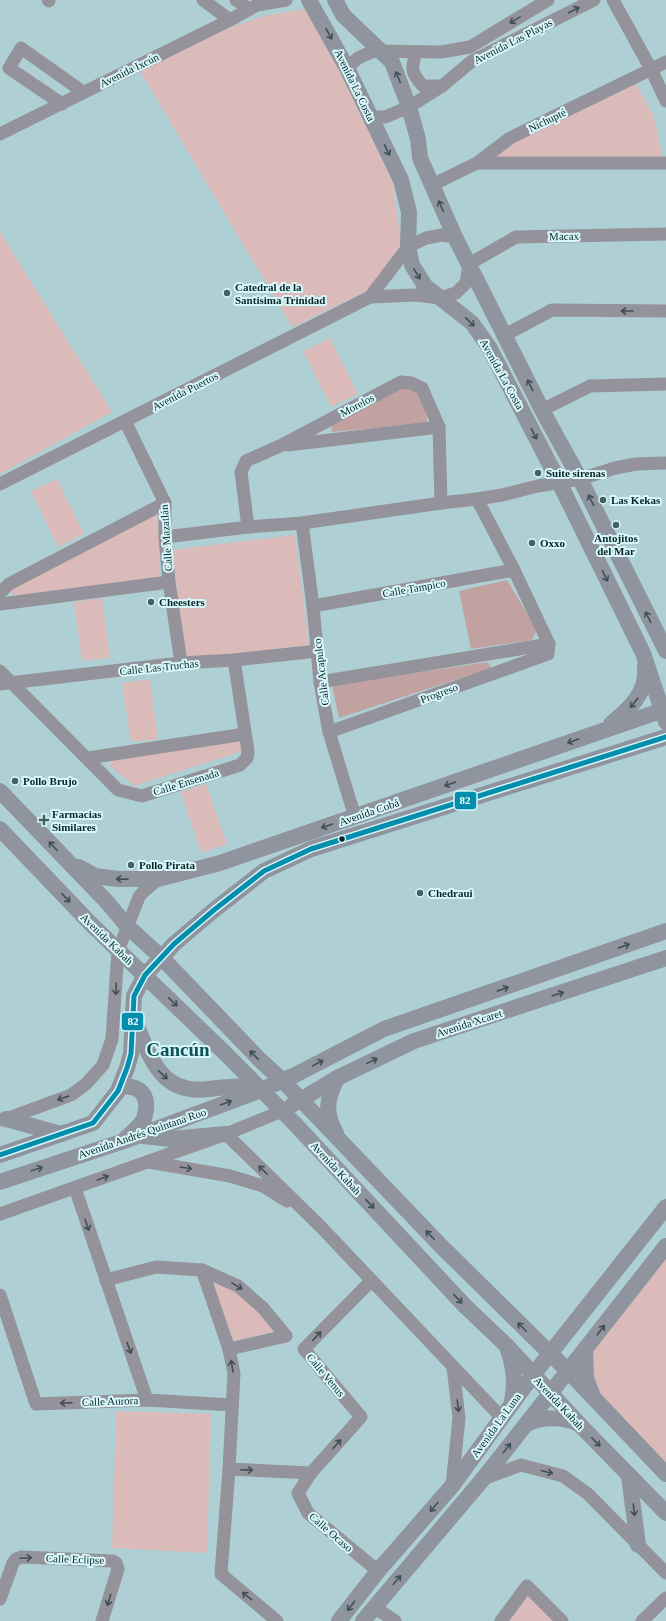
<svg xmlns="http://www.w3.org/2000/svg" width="666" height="1621" viewBox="0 0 666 1621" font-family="'Times New Roman',serif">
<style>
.green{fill:#dabbb9}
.forest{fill:#c1a2a0}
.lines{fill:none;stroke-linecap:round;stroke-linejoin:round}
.minor{stroke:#94929b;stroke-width:13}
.major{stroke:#8f949e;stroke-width:16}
.bus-1-casing{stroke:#d9f8fb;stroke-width:8}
.bus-1{stroke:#028eac;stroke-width:5}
.oneway{stroke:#414f55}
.oneway2{stroke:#3f5056}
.poi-dot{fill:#436063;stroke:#d9f8fb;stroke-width:1.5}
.bus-dot{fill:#092326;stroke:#d9f8fb;stroke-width:1.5}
.labels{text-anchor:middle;stroke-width:4;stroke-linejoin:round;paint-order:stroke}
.street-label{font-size:11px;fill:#092326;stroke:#d9f8fb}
.poi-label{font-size:11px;font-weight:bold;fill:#092326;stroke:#d9f8fb;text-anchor:start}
.town-label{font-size:19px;font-weight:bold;fill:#0d5259;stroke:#d9f8fb}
.line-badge{stroke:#d9f8fb;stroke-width:1.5}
.badge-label{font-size:11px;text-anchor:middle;font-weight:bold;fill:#fff}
</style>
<rect width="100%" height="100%" fill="#aed0d5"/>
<g class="green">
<path d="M312 8 393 183 401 245 367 291 292 327 140 71 226 29 267 15Z"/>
<path d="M636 84 653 114 664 162 487 159 514 143Z"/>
<path d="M0 232 112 412 0 474Z"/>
<path d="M330 338 358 394 331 407 303 351Z"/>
<path d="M57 479 84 534 58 547 31 491Z"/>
<path d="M158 512 160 577 15 597 9 589Z"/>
<path d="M295 535 309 645 186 660 172 550Z"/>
<path d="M102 598 110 658 82 661 74 602Z"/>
<path d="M150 679 158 739 131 742 122 683Z"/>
<path d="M244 740 240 752 134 786 109 765 113 759Z"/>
<path d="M206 784 227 844 201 853 181 792Z"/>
<path d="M666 1254V1467C640 1440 588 1397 591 1357 592 1339 652 1272 666 1254Z"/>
<path d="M213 1283 232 1288 256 1307 278 1331 233 1341Z"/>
<path d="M116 1411 211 1414 207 1553 112 1548Z"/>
<path d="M527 1594 553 1621H507Z"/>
</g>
<g class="forest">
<path d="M405 388 419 391 426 409 427 423 332 432 331 426 394 389Z"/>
<path d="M507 580 537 630 532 640 471 649 459 591Z"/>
<path d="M488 662 491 668 339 718 332 685Z"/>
</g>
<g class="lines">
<g class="minor">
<path d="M48 0 49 1"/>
<path d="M203 0 230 20"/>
<path d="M236 0 249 9"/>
<path d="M613 0 651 69 666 101"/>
<path d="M257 5 286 0"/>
<path d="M416 52C411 69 411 73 423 86H442"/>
<path d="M347 68 358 58 374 51 441 52 470 47 548 0"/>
<path d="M62 104 9 68 21 48 83 92"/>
<path d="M371 117H385L409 107 442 86 472 61 594 0"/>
<path d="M0 134 230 20 257 5 260 0"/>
<path d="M477 163H666"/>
<path d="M432 185 477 163 510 138 666 62"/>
<path d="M370 297 408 247 426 238 442 235 455 237"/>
<path d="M505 335 552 310 666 311"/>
<path d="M542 410 590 386 666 384"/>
<path d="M125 421 165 503V537L169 582 181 663"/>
<path d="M288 445 439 427"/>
<path d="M0 484 370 297 415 295 440 298 456 293 466 283 469 264 516 237 666 234"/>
<path d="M302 523 313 606 320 682 329 732 355 817"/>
<path d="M248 527 241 472 246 461 280 446 401 382 411 383 422 388 439 427 441 503"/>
<path d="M165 537 248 527 302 523 441 503 477 499 502 495 538 486 580 479 615 468 636 464 666 463"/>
<path d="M0 593 9 584 165 503"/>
<path d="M0 604 169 582"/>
<path d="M313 606 514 570"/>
<path d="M0 671 118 790 142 796 240 765 247 758 248 751 234 660"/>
<path d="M320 682 549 644"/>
<path d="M0 684 181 663 234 660 318 651"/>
<path d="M329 732 548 654 549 644 514 570 477 499"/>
<path d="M88 758 245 734"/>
<path d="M3 1120 71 1095 86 1084 103 1065 112 1039 118 951 139 897 143 892 158 879"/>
<path d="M226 1134 321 1227 501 1417"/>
<path d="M149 1162 230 1176 263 1186 287 1201"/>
<path d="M75 1188 147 1400"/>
<path d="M0 1214 226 1134 282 1111"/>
<path d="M202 1270 229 1349 234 1373 229 1469"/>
<path d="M106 1280 156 1267 202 1270 238 1286 263 1308 286 1336 229 1349"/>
<path d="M0 1295 36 1404 147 1400 232 1405"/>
<path d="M311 1473 361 1417 304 1349 371 1281"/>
<path d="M483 1479 521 1465 563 1476 588 1494 666 1573"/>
<path d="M452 1486 459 1418 453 1367"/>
<path d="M0 1599 13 1563 16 1559 22 1557 113 1561 116 1563 118 1569 102 1621"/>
<path d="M374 1607 395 1621"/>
<path d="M277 1621 221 1574 229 1469 311 1473 298 1493 308 1513 378 1571"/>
<path d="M501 1621 527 1586 562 1621"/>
<path d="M642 1621 666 1598"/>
</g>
<g class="major">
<path d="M309 0 347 68 401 180 409 212 408 247 412 265 425 286 472 323 489 347 559 482 643 653 666 722"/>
<path d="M335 0 343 15 392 62 409 107 418 139 420 158 455 237 542 410 580 479 666 651"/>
<path d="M611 724C629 709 648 693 645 666"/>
<path d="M0 791 107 902 127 926 162 958 261 1061 283 1081 441 1246 569 1372 666 1474"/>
<path d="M0 829 91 924 227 1055 295 1124 465 1306 507 1346 579 1424 666 1513"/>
<path d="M79 867 95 876 118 879H158L220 863 666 709"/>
<path d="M135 1021C150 1058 161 1095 209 1089 227 1087 244 1084 261 1090"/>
<path d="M121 1087C137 1084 148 1093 146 1110 145 1112 145 1117 144 1119 140 1126 132 1133 126 1138"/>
<path d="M292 1105 337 1078 414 1041 666 958"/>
<path d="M6 1119 61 1134"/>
<path d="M336 1133C324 1112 327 1099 337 1078"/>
<path d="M143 1136 171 1139 226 1134"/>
<path d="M0 1155 93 1123 118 1091 127 1068 131 1054 134 996 145 975 174 944 214 910 264 871 311 849 666 737"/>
<path d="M0 1182 124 1141 261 1090 295 1075 384 1029 666 931"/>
<path d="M508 1350C514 1367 516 1383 512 1401"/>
<path d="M585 1350 586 1378 592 1394"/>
<path d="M527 1424C542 1416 563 1417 579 1424"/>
<path d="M629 1476 638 1545"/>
<path d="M339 1621 378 1571 452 1486 533 1375 666 1207"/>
<path d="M363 1621 483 1479 666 1246"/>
</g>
<defs>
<path id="bus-1" d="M0 1155 93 1123 118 1091 127 1068 131 1054 134 996 145 975 174 944 214 910 264 871 311 849 666 737"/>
</defs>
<use href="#bus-1" class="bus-1-casing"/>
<use href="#bus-1" class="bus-1"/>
</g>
<defs><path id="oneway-shaft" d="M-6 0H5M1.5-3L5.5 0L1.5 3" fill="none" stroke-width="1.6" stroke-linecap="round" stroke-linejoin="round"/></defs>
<g class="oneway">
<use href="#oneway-shaft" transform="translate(574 10) rotate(-27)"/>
<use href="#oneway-shaft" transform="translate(515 20) rotate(149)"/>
<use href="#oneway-shaft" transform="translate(627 311) rotate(-180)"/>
<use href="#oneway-shaft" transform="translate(116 989) rotate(93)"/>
<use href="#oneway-shaft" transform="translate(63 1098) rotate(160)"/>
<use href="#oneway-shaft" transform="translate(186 1168) rotate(9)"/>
<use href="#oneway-shaft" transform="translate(263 1170) rotate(-135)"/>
<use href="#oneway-shaft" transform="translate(103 1178) rotate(-20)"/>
<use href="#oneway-shaft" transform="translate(87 1225) rotate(71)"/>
<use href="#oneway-shaft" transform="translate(237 1286) rotate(31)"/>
<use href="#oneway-shaft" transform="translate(317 1336) rotate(-46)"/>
<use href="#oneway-shaft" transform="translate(129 1348) rotate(71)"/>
<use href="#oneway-shaft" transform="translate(232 1366) rotate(-100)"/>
<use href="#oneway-shaft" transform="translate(66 1403) rotate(178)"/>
<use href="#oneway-shaft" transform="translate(458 1406) rotate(83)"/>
<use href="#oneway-shaft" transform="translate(337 1444) rotate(-48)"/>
<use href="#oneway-shaft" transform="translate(247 1470) rotate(2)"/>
<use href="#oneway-shaft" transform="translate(547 1472) rotate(14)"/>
<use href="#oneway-shaft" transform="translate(26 1558) rotate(-3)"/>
<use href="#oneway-shaft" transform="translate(247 1596) rotate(-141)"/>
<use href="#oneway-shaft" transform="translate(109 1600) rotate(107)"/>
</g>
<g class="oneway2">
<use href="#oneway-shaft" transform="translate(329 34) rotate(61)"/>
<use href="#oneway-shaft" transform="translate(398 77) rotate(-112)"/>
<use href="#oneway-shaft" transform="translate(387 150) rotate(64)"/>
<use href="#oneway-shaft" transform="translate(441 206) rotate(-114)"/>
<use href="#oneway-shaft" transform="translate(417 274) rotate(58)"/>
<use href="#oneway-shaft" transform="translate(470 322) rotate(44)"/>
<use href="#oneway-shaft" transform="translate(530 385) rotate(-116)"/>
<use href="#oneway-shaft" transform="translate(534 434) rotate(63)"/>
<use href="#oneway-shaft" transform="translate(591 500) rotate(-116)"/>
<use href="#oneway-shaft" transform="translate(605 576) rotate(64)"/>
<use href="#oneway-shaft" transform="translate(648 617) rotate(-117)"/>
<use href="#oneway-shaft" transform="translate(634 703) rotate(129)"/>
<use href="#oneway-shaft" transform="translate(573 741) rotate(161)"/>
<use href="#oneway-shaft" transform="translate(450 784) rotate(161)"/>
<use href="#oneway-shaft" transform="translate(327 826) rotate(161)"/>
<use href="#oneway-shaft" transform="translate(53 846) rotate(-134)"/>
<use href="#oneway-shaft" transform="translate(122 879) rotate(-178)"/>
<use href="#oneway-shaft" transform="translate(66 898) rotate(47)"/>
<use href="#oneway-shaft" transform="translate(624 946) rotate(-19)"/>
<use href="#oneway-shaft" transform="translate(503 989) rotate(-19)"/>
<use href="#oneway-shaft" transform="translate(558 994) rotate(-18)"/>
<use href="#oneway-shaft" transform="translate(173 1002) rotate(44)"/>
<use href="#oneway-shaft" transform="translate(254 1055) rotate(-134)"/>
<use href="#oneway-shaft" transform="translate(372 1061) rotate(-26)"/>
<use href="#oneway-shaft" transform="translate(318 1063) rotate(-28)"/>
<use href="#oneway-shaft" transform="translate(163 1075) rotate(43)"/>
<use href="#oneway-shaft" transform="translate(226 1103) rotate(-20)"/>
<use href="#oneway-shaft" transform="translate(37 1169) rotate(-18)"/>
<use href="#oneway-shaft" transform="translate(370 1204) rotate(47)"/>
<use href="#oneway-shaft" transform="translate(430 1235) rotate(-134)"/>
<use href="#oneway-shaft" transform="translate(458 1299) rotate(47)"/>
<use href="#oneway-shaft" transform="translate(522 1327) rotate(-135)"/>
<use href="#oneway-shaft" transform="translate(601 1330) rotate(-53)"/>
<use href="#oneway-shaft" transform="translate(596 1442) rotate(46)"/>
<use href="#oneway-shaft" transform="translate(507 1448) rotate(-52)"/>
<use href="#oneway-shaft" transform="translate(434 1507) rotate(131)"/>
<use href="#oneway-shaft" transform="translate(634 1510) rotate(83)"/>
<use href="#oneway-shaft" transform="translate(397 1580) rotate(-50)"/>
<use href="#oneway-shaft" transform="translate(351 1606) rotate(128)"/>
</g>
<g class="poi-dot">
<circle cx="227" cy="293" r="4"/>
<circle cx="538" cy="473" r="4"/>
<circle cx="603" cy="500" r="4"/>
<circle cx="616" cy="525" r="4"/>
<circle cx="532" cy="543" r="4"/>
<circle cx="151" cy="602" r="4"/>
<circle cx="15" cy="781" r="4"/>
<path d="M42 814h4v4h4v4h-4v4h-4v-4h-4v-4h4z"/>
<circle cx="131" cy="865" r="4"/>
<circle cx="420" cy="893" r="4"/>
</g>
<circle class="bus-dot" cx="342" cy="839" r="3.5"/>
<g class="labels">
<g class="street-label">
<text transform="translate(513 41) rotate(-27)" y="4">Avenida Las Playas</text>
<text transform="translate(129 70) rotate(-26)" y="4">Avenida Ixcún</text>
<text transform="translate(355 85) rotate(64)" y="4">Avenida La Costa</text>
<text transform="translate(547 120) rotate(-26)" y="4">Nichupté</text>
<text transform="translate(564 236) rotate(-1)" y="4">Macax</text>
<text transform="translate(502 374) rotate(61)" y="4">Avenida La Costa</text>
<text transform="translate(185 391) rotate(-27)" y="4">Avenida Puertos</text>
<text transform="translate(357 405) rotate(-28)" y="4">Morelos</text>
<text transform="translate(166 538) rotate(-94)" y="4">Calle Mazatlán</text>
<text transform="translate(414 588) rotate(-10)" y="4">Calle Tampico</text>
<text transform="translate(159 667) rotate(-6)" y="4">Calle Las Truchas</text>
<text transform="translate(321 672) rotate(-97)" y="4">Calle Acapulco</text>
<text transform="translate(439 693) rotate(-20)" y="4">Progreso</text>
<text transform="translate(186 782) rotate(-17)" y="4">Calle Ensenada</text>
<text transform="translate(369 812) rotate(-19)" y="4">Avenida Cobá</text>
<text transform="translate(107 939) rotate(44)" y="4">Avenida Kabah</text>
<text transform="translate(469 1023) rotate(-18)" y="4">Avenida Xcaret</text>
<text transform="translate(142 1133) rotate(-19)" y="4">Avenida Andrés Quintana Roo</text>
<text transform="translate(336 1168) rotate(47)" y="4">Avenida Kabah</text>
<text transform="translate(326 1375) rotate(50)" y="4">Calle Venus</text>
<text transform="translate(110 1401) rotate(-2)" y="4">Calle Aurora</text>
<text transform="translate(559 1403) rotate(47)" y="4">Avenida Kabah</text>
<text transform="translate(496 1425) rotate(-54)" y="4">Avenida La Luna</text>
<text transform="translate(331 1532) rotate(41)" y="4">Calle Ocaso</text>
<text transform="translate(75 1559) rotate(2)" y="4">Calle Eclipse</text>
</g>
<g class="poi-label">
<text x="235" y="291">Catedral de la<tspan x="235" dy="13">Santisima Trinidad</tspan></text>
<text x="546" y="477">Suite sirenas</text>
<text x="611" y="504">Las Kekas</text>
<text x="616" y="542" text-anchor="middle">Antojitos<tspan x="616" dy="13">del Mar</tspan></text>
<text x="540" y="547">Oxxo</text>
<text x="159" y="606">Cheesters</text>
<text x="23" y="785">Pollo Brujo</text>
<text x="52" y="818">Farmacias<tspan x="52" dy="13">Similares</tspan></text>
<text x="139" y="869">Pollo Pirata</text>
<text x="428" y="897">Chedraui</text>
</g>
<g class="town-label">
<text x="178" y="1056">Cancún</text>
</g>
</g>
<g class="line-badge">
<rect x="454" y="791" width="23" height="19" rx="4" fill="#028eac"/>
<rect x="121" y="1012" width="23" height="19" rx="4" fill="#028eac"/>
</g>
<g class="badge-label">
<text x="465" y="804">82</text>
<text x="133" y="1025">82</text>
</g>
</svg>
